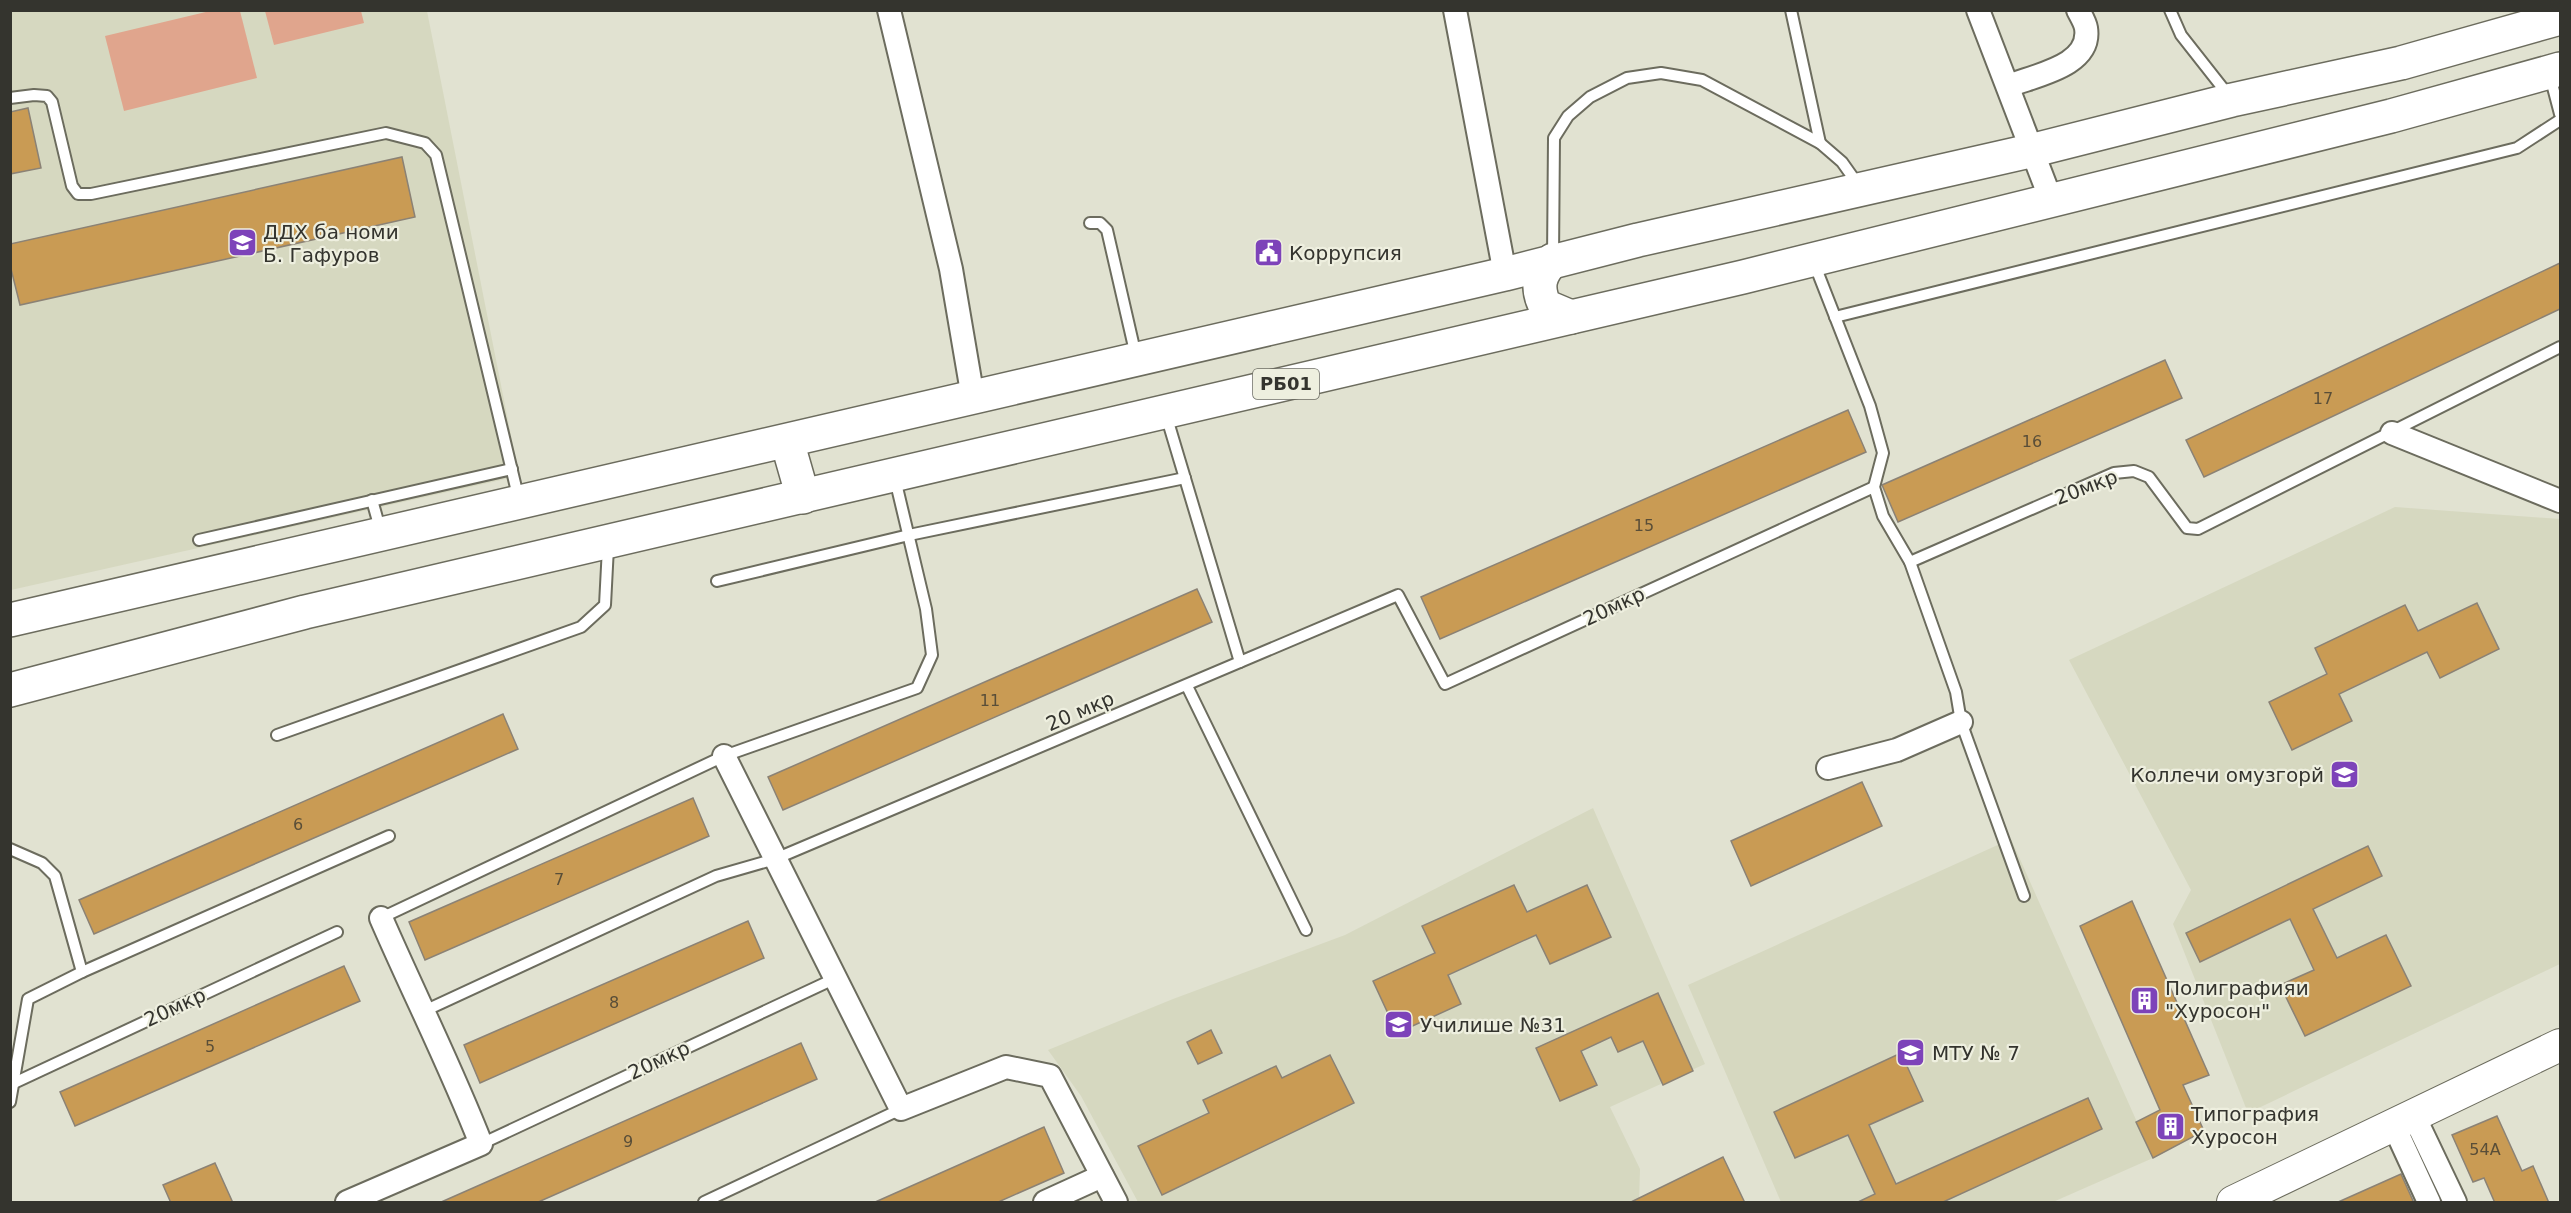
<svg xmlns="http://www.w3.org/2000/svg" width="2571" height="1213" viewBox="0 0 2571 1213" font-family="'DejaVu Sans',sans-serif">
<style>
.built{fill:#d6d8c0}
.green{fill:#e0a58d}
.building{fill:#c99b54;stroke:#8b8275;stroke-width:1.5}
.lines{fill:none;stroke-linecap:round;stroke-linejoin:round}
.service-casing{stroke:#6c6c5e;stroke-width:14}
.minor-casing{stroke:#6c6c5e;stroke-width:26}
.secondary-casing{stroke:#6c6c5e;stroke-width:34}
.trunk-casing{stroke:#6c6c5e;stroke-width:36}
.service{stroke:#fff;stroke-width:10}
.minor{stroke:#fff;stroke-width:22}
.secondary{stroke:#fff;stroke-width:32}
.trunk{stroke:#fff;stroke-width:33}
.labels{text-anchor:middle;stroke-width:4.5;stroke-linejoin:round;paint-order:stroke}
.number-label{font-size:16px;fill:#594e38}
.shield{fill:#eeefdf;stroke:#6c6c63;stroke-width:1.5}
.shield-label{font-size:18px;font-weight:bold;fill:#34342e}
.poi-label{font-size:20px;fill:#34342e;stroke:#eeefdf;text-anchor:start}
.street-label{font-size:20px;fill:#34342e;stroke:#eeefdf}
</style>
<rect width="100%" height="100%" fill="#e1e2d1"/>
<g class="built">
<path d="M10 11H427L519 476 11 590Z"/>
<path d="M2395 507 2560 519V964L2248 1113 2173 924 2191 890 2069 660Z"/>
<path d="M1593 808 1705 1064 1610 1107 1640 1169 1639 1202H1138L1081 1096 1048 1050 1173 999 1345 935Z"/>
<path d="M2011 839 2153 1158 2053 1202H1781L1688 985Z"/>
</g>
<g class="green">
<path d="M210 11H240L257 78 124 111 105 36Z"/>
<path d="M265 11H361L364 23 274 45Z"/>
</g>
<g class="building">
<path d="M28 108 41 168 10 174V112Z"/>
<path d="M402 157 415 217 20 305 10 265V244Z"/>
<path d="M2560 263V309L2204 477 2186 440Z"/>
<path d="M2165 360 2182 398 1898 522 1882 485Z"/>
<path d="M1848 410 1866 452 1440 639 1421 597Z"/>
<path d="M1197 589 1212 622 783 810 768 777Z"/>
<path d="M2477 603 2499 649 2440 678 2427 652 2339 694 2352 721 2292 750 2269 702 2327 674 2315 648 2405 605 2418 631Z"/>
<path d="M503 714 518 749 94 934 79 900Z"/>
<path d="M1862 782 1882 826 1751 886 1731 841Z"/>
<path d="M693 798 709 836 425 960 409 922Z"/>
<path d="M2368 846 2382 876 2313 909 2337 958 2386 935 2411 986 2305 1036 2280 985 2314 970 2290 919 2200 962 2186 933Z"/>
<path d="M1514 885 1527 912 1587 885 1611 937 1550 964 1536 935 1448 975 1461 1004 1397 1033 1373 981 1435 953 1422 926Z"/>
<path d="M2132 901 2209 1075 2183 1085 2204 1131 2153 1158 2136 1122 2160 1110 2080 926Z"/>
<path d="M748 921 764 958 480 1083 464 1045Z"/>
<path d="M344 966 360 1001 75 1126 60 1092Z"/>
<path d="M1658 993 1693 1071 1663 1085 1643 1041 1618 1052 1611 1037 1581 1051 1597 1085 1560 1101 1536 1048Z"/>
<path d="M1211 1030 1222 1053 1198 1064 1187 1042Z"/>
<path d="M801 1043 817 1079 536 1203H439Z"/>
<path d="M1901 1053 1923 1101 1869 1125 1896 1184 2088 1098 2102 1129 1941 1203H1856L1875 1194 1848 1135 1795 1158 1774 1112Z"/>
<path d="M1330 1055 1354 1103 1162 1195 1138 1146 1209 1113 1203 1100 1276 1066 1282 1078Z"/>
<path d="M2497 1116 2522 1171 2533 1166 2549 1203H2495L2484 1178 2473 1182 2452 1135Z"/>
<path d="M1044 1127 1064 1173 996 1203H873Z"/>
<path d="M1723 1157 1745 1203H1629Z"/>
<path d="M215 1163 233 1203H171L163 1185Z"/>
<path d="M2401 1174 2414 1203H2336Z"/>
</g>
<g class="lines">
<defs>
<g id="service">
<path d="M1791 10 1820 143"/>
<path d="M2170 10 2181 35 2229 96"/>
<path d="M2550 76 2560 114"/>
<path d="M10 98 34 95 47 96 52 102 72 186 78 194H91L386 133 425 143 436 155 519 500"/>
<path d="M1090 223H1100L1107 230 1136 356"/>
<path d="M1553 259 1554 138 1568 116 1590 97 1627 78 1661 73 1702 80 1820 143 1842 162 1859 186"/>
<path d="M1814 263 1870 406 1883 453 1874 487 1883 516 1910 562 1956 692 1961 722 2024 896"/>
<path d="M1835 317 2517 148 2560 120"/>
<path d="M1166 415 1240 662"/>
<path d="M372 500 381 532"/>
<path d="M199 540 512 469"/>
<path d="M1910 562 2114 473 2134 471 2149 477 2187 528 2198 529 2560 347"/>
<path d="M717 581 909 535 1185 478"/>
<path d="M1187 686 1306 930"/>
<path d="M277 735 581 627 605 605 608 547"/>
<path d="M10 849 42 863 55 876 82 972"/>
<path d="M381 918 724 756 917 688 932 655 926 609 895 479"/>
<path d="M422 1012 716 876 775 859 1398 595 1445 684 1874 487"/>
<path d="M14 1083 337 932"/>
<path d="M10 1102 28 999 82 972 389 836"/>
<path d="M481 1144 836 978"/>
<path d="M704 1202 901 1109"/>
</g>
<g id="minor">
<path d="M889 10 951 269 973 398"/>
<path d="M1455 10 1505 274"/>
<path d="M1978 10 2051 200"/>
<path d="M2008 86C2036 75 2092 66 2086 28 2085 22 2081 16 2078 10"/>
<path d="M2392 433 2560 501"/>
<path d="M724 756 901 1109 1006 1067 1050 1076 1116 1202"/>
<path d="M1828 768 1897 750 1961 722"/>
<path d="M2414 1116 2455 1202"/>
<path d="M2394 1126 2429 1202"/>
<path d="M347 1202 481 1144C451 1067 414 994 381 918"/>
<path d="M1045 1202 1102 1176"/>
</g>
<path id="secondary" d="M2233 1202 2560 1045"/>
<g id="trunk">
<path d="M1553 260C1539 275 1536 287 1545 306L1571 317"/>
<path d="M787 441 803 497"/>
<path d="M10 620 1505 274 1638 240 2034 150 2232 100 2401 63 2560 18"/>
<path d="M10 690 305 612 1743 277 2391 116 2560 69"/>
</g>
</defs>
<use href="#service" class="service-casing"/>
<use href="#minor" class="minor-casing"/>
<use href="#secondary" class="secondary-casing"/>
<use href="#trunk" class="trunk-casing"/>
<use href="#service" class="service"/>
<use href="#minor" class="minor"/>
<use href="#secondary" class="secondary"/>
<use href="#trunk" class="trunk"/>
</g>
<defs>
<symbol id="university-square" viewBox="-11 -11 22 22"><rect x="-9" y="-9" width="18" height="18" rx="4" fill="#7d43b9" stroke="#eeefdf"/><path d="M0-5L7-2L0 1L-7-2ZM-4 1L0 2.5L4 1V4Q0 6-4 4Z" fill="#fff"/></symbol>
<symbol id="civic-square" viewBox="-11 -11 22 22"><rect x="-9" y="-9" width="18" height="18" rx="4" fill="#7d43b9" stroke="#eeefdf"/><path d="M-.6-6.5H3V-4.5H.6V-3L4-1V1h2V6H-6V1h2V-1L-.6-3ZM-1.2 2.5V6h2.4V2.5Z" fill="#fff"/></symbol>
<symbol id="school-square" viewBox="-11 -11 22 22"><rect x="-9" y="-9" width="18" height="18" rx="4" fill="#7d43b9" stroke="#eeefdf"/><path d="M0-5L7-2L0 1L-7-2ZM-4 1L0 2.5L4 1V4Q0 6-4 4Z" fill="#fff"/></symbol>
<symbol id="building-square" viewBox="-11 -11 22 22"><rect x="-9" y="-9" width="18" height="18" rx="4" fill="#7d43b9" stroke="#eeefdf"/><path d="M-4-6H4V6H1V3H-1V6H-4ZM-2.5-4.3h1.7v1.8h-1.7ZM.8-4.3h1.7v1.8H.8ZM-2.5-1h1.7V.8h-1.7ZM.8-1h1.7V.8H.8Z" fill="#fff"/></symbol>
</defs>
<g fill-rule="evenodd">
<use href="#university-square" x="226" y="226" width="33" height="33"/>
<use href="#civic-square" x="1252" y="236" width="33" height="33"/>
<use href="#school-square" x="2328" y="758" width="33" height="33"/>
<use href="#building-square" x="2128" y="984" width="33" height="33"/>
<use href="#university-square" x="1382" y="1008" width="33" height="33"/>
<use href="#university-square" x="1894" y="1036" width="33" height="33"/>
<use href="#building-square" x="2154" y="1110" width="33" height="33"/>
</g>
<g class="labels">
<g class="number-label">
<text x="2323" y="404">17</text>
<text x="2032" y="447">16</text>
<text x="1644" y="531">15</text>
<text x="990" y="706">11</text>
<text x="298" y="830">6</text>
<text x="559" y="885">7</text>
<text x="614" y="1008">8</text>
<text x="210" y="1052">5</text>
<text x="628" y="1147">9</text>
<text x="2485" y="1155">54А</text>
</g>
<rect class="shield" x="1253" y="369" width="66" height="30" rx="4.5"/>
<g class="shield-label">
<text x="1286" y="390">РБ01</text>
</g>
<g class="poi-label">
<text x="263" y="239">ДДХ ба номи<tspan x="263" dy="23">Б. Гафуров</tspan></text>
<text x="1289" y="260">Коррупсия</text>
<text x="2324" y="782" text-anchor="end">Коллечи омузгорй</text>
<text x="2165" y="995">Полиграфияи<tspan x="2165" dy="23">"Хуросон"</tspan></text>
<text x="1420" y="1032">Училише №31</text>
<text x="1932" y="1060">МТУ № 7</text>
<text x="2191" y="1121">Типография<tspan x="2191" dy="23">Хуросон</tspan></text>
</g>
<g class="street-label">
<text transform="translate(2086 487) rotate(-21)" y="7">20мкр</text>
<text transform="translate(1614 606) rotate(-25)" y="7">20мкр</text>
<text transform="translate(1080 711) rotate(-23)" y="7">20 мкр</text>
<text transform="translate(175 1007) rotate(-25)" y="7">20мкр</text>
<text transform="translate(659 1060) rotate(-25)" y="7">20мкр</text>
</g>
</g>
<rect width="2571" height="1213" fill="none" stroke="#34342e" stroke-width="24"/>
</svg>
